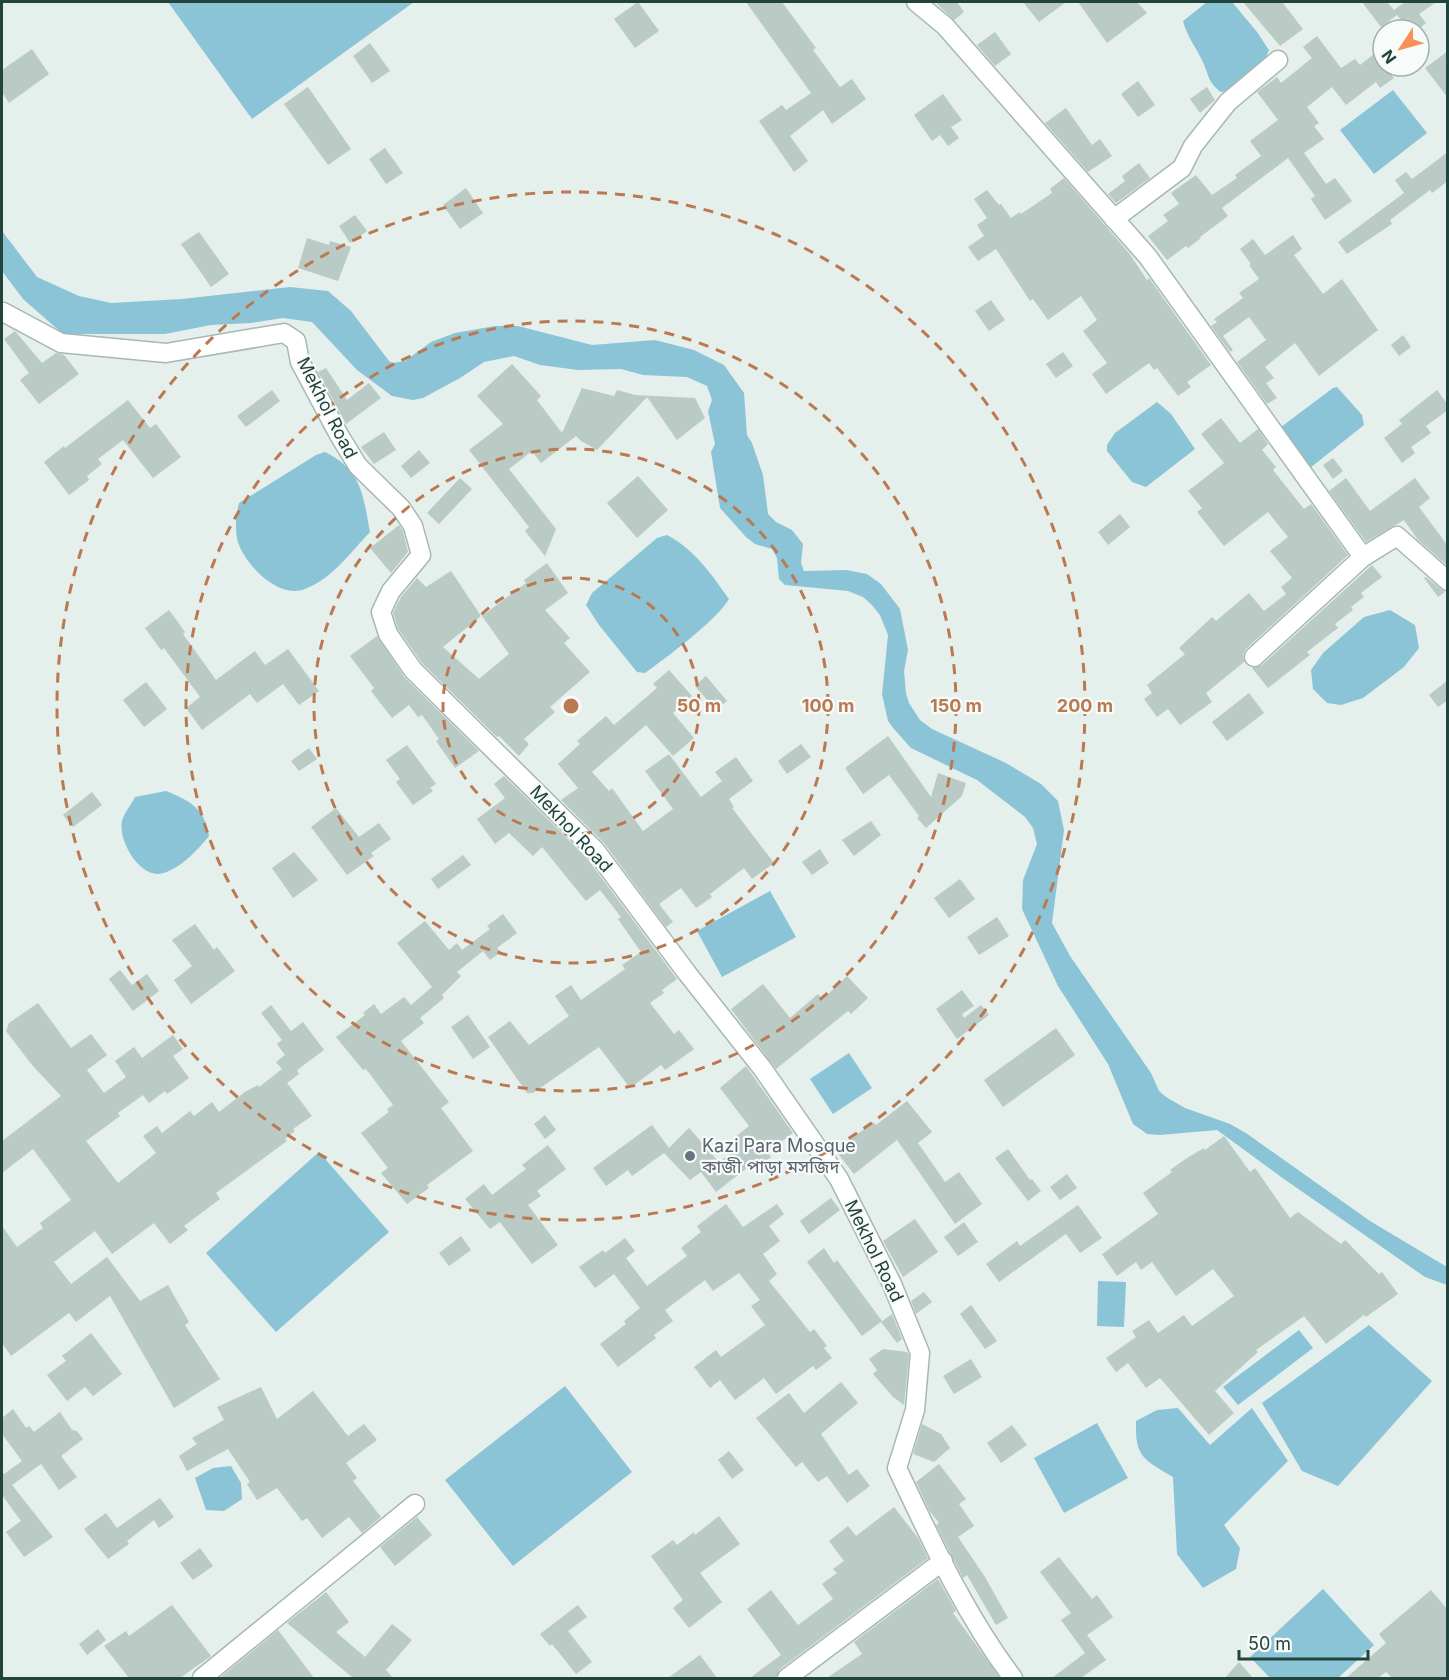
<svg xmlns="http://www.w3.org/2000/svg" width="1449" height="1680" viewBox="0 0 1449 1680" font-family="Inter,'Noto Sans Bengali',sans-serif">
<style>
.water{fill:#8bc4d7}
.building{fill:#bacac5}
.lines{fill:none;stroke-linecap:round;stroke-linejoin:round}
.minor-casing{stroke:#a7b8b4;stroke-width:21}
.minor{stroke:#fff;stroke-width:18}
.ring{fill:none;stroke:#ba7950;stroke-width:3;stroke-dasharray:10 8}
.worship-dot{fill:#6b7280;stroke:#f7fbf9;stroke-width:2}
.labels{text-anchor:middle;stroke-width:4.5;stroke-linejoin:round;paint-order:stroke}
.street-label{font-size:18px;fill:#23433d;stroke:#f7fbf9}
.worship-label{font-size:18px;fill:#5b616d;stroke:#f7fbf9;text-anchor:start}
.centre{fill:#ba7950;stroke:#f7fbf9;stroke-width:3}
.ring-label{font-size:18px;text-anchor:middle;font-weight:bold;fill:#ba7950;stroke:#f7fbf9;stroke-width:4.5;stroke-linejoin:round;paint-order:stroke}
</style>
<rect width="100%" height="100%" fill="#e5efec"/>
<g class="water">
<path d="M168 2H414L252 119Z"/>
<path d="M1207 2H1232L1257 32 1269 50 1263 65 1230 91 1221 92C1207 82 1209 74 1202 60 1195 46 1187 36 1183 21Z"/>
<path d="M1393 90 1427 133 1374 174 1340 130Z"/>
<path d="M2 231 37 277 79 296 111 303 182 299 290 287 328 291 351 311 389 361 393 363 405 361 431 342 455 333 495 326H518L592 345 655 340 694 350 724 365 744 393 747 435 752 443 763 475 768 514 776 522 792 530 803 544 801 563 804 571 846 570 867 574 881 584 900 609 908 650 904 671 906 693 909 703 920 720 932 729 1006 763 1041 784 1058 801 1064 830 1052 923 1070 956 1151 1073 1159 1091 1166 1097 1185 1108 1230 1124 1246 1133 1370 1221 1447 1267V1285L1425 1277 1284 1179 1217 1130 1160 1135 1147 1134 1133 1124 1108 1064 1058 986 1022 909 1023 880 1037 844 1033 828 1025 817 977 780 911 748 894 729 888 721 882 694 888 635 880 615 871 604 863 597 848 591 785 585 779 579 777 558 772 549 755 544 746 537 720 508 711 452 715 444 708 411 712 400 707 386 687 377 643 375 621 369 578 370 540 365 514 356 484 362 460 378 423 398 413 400 392 396 357 370 312 322 283 318 251 323 211 325 165 334H63L23 299 2 271Z"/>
<path d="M1337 387 1362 415 1364 425 1310 468 1281 427 1333 388Z"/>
<path d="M1157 402 1171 414 1195 449 1146 487 1132 482 1107 451V445L1115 433Z"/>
<path d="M325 452C362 470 363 495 370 532 350 553 333 578 305 589 278 600 243 563 237 539 235 527 236 515 239 503L316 455Z"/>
<path d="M667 535C694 549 712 575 729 599 716 621 667 657 645 673L637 672 599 625 586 605 592 593 657 538Z"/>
<path d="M1390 610 1415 625 1419 648 1404 667 1363 698 1341 705 1327 703 1313 689 1311 670 1323 653 1364 617Z"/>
<path d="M166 791C191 801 205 809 209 836 198 850 176 873 158 874 137 874 118 839 122 821 124 813 131 805 135 797Z"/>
<path d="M770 891 796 937 722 977 697 931Z"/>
<path d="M849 1053 872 1088 833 1114 810 1079Z"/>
<path d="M319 1152 389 1232 276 1332 206 1253Z"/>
<path d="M1098 1281 1126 1282 1124 1327 1097 1326Z"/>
<path d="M1369 1325 1432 1381 1338 1486 1302 1471 1262 1403Z"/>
<path d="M1299 1330 1313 1348 1238 1405 1223 1387Z"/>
<path d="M565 1386 632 1472 513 1566 445 1480Z"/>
<path d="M1178 1408 1210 1445 1252 1408 1288 1461 1224 1525 1240 1548 1236 1569 1203 1588 1177 1554 1173 1477C1143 1459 1135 1457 1136 1421L1157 1410Z"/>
<path d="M1097 1423 1128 1478 1064 1513 1034 1458Z"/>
<path d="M231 1466 241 1483 242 1499 224 1511 206 1510 195 1478 213 1468Z"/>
<path d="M1323 1589 1374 1645 1338 1678H1270L1250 1657Z"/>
</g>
<g class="building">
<path d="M638 2 659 31 635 48 614 19Z"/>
<path d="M746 2H782L816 48 813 50 840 87 852 79 866 99 832 124 823 110 790 136 808 161 794 172 759 121 782 105 786 110 811 93Z"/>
<path d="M935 2H957L964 12 954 20Z"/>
<path d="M1023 2H1066L1039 22Z"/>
<path d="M1078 2H1137L1147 13 1107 43Z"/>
<path d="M1243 2H1282L1303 29 1280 46Z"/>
<path d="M1362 2H1387L1394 10 1405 2H1436L1419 14 1426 23 1417 30H1409L1397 15 1381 27Z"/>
<path d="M995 32 1011 54 995 66 977 45Z"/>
<path d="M1317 36 1341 68 1355 59 1360 65 1375 53 1383 66H1385L1394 78 1380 88 1376 82 1346 105 1332 87 1307 107 1319 123 1314 126 1324 139 1304 153 1326 184 1335 178 1352 201 1325 220 1311 199 1315 196 1288 158 1222 208 1228 216 1200 237 1201 238 1188 248 1186 246 1167 260 1148 236 1168 221 1163 215 1179 204 1171 193 1196 175 1212 195 1237 178 1235 175 1261 156 1250 141 1278 120 1257 92 1277 77 1281 83 1312 58 1303 47Z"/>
<path d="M370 43 390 71 372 83 353 56Z"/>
<path d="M32 49 49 74 9 103 2 92V70Z"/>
<path d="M1448 51V98L1425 68Z"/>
<path d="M1138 81 1155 105 1138 117 1121 94Z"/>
<path d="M308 87 351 149 328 165 284 104Z"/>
<path d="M1207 87 1215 100 1200 113 1190 99Z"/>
<path d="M943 94 962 120 951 127 959 138 948 146 940 135 932 141 914 115Z"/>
<path d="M1066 108 1092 145 1100 139 1112 156 1088 172 1045 123Z"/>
<path d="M385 148 403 173 386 184 369 159Z"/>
<path d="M1448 152V181L1432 193 1430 190 1390 220 1392 224 1347 254 1338 242 1404 193 1395 180 1406 172 1412 179Z"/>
<path d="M1139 163 1150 178 1116 203 1108 194 1125 181 1122 176Z"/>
<path d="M1064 178 1129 253 1147 280 1149 278 1211 365 1187 382 1191 387 1178 396 1157 368 1154 370 1149 363 1106 394 1092 374 1107 363 1083 331 1097 320 1081 296 1048 320 1033 299 1030 301 996 249 978 261 968 247 984 236 977 225 987 218 974 199 987 190 999 205 1001 204 1011 218 1020 212 1021 214 1052 193 1050 189Z"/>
<path d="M466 188 483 213 460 229 443 205Z"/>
<path d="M355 215 367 231 350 243 339 226Z"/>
<path d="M199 232 229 274 211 287 181 244Z"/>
<path d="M1293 235 1302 249 1294 255 1323 294 1342 279 1378 330 1319 376 1295 343 1265 367 1274 378 1266 383 1277 398 1267 404 1237 362 1266 340 1249 317 1223 336 1233 350 1230 352 1211 326 1217 322 1214 319 1243 298 1239 293 1259 279 1249 265 1251 264 1240 249 1253 239 1265 255Z"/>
<path d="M307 238 329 245 330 241 351 247 338 281 298 268Z"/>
<path d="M991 300 1005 320 989 331 975 311Z"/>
<path d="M15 331 42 363 56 353 64 355 79 374 39 404 20 380 29 373 4 339Z"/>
<path d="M1403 335 1411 347 1399 356 1391 345Z"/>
<path d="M1063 352 1073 366 1056 378 1046 364Z"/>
<path d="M512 364 541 396 537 400 562 433 582 388 614 396 617 390 635 395 695 398 705 418 677 440 647 397 597 450 581 441 576 436 541 463 532 451 509 469 556 529 545 556 525 531 529 527 469 450 503 424 477 396Z"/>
<path d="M326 368 347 400 369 383 381 398 346 424 318 372Z"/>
<path d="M272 390 280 401 246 427 237 416Z"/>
<path d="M1437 390 1448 405V410L1426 426 1431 433 1411 447 1415 453 1402 463 1384 438 1402 424 1399 420Z"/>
<path d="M128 400 150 428 156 424 181 457 153 478 123 440 98 459 102 464 87 476 89 480 69 495 44 462 64 446 65 448Z"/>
<path d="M1221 418 1240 443 1258 429 1268 444 1262 450 1276 467 1273 470 1304 509 1311 504 1348 555 1246 649 1243 654 1244 662 1206 693 1212 702 1180 725 1168 709 1157 717 1144 699 1152 693 1147 685 1185 654 1179 648 1212 617 1216 621 1249 593 1264 611 1286 594 1281 587 1292 578 1270 551 1288 537 1268 512 1224 546 1197 512 1202 508 1188 491 1224 463 1201 434Z"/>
<path d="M384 432 396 450 374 464 361 447Z"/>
<path d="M419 450 430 463 411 478 401 466Z"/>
<path d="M1333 458 1343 471 1333 479 1323 465Z"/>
<path d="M638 476 668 510 637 538 607 503Z"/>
<path d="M460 478 472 489 439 524 427 513Z"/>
<path d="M1346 478 1370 511 1415 478 1430 498 1419 507 1448 546V566L1418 540 1404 520 1366 542 1329 491Z"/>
<path d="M1120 514 1130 527 1108 545 1098 532Z"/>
<path d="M399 525 403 531 408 552 391 573 370 548Z"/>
<path d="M547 563 568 593 545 610 570 638 564 643 590 672 550 707 555 712 524 739 529 744 519 756 499 736 497 737 422 663 398 629 393 613 401 597 417 578 426 587 451 571 481 616 443 647 479 679 509 654 482 616 526 583 524 580Z"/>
<path d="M1372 565 1382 577 1361 593 1364 597 1351 607 1353 610 1335 624 1338 628 1307 652 1310 655 1268 688 1252 668 1262 665Z"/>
<path d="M1426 577 1441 589 1445 592 1438 597 1424 578Z"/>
<path d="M169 610 185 632 183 634 216 680 255 651 265 665 288 649 319 691 299 705 283 684 257 703 250 694 202 730 186 708 200 697 164 648 161 650 145 628Z"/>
<path d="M377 636 405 678 479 751 455 768 436 741 439 739 422 715 418 717 409 705 392 718 371 691 374 688 350 656Z"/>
<path d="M669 670 692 696 673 713 694 738 673 756 646 725 592 772 609 791 612 788 643 831 673 809 645 771 669 754 701 797 722 781 715 772 736 757 753 781 729 799 734 807 732 808 774 863 752 879 744 868 710 894 712 897 696 908 681 888 659 904 673 922 666 927 604 843 561 800 578 788 558 764 580 744 577 741 606 716 614 725 657 688 653 684Z"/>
<path d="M706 676 727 701 716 710 695 686Z"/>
<path d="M1448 680V700L1438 707 1429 695Z"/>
<path d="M146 682 167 709 144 727 123 700Z"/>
<path d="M1249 693 1264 713 1227 741 1212 722Z"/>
<path d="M888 736 931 797 938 773 966 783 962 796 926 828 917 818 919 816 889 775 863 794 845 768Z"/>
<path d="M801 744 811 757 787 774 778 761Z"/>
<path d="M407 745 436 784 430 788 433 791 413 805 396 782 400 779 386 760Z"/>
<path d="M309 748 317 759 299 771 291 761Z"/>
<path d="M504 776 586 857 677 979 662 990 664 993 650 1003 674 1034 679 1030 694 1049 665 1070 661 1065 630 1088 599 1047 533 1093H527L488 1037 510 1021 529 1045 569 1016 555 996 571 985 581 1000 625 969 622 965 641 952 618 919 621 917 600 890 586 901 542 847 533 856 509 833 495 844 477 819 505 798 494 784Z"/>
<path d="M92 792 102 805 73 827 63 815Z"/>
<path d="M336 808 359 837 379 823 391 839 371 853 374 856 347 875 311 827Z"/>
<path d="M871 821 881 835 854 856 842 840Z"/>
<path d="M820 849 829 863 812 875 802 862Z"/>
<path d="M294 852 318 880 293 898 272 868Z"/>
<path d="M463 855 471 865 438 889 431 879Z"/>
<path d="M960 879 975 899 949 918 934 898Z"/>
<path d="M503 914 517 933 497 948 501 952 490 960 483 951 457 972 461 976 442 995 444 998 420 1018 424 1023 401 1041 449 1102 441 1108 473 1151 427 1185 429 1188 407 1204 381 1173 388 1168 361 1133 389 1112 387 1109 393 1105 366 1069 363 1070 336 1037 365 1015 363 1013 374 1004 381 1014 404 997 411 1005 432 987 397 943 425 921 449 950 457 943 462 950 490 929 487 926Z"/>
<path d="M997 917 1009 936 979 955 967 937Z"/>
<path d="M195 924 214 950 217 947 235 971 191 1004 174 980 192 966 172 940Z"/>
<path d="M120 970 132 985 147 974 159 991 133 1011 109 979Z"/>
<path d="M847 976 868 998 851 1014 848 1011 776 1069 731 1009 763 984 790 1018 818 994 823 999Z"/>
<path d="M962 990 974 1006 962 1014 964 1018 981 1005 989 1015 957 1039 936 1009Z"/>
<path d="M38 1003 71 1048 91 1034 107 1055 87 1070 104 1093 126 1077 115 1061 134 1047 142 1058 173 1035 183 1049 173 1056 189 1078 167 1094 165 1091 149 1103 143 1095 118 1113 120 1116 86 1141 118 1183 156 1153 143 1136 157 1126 162 1133 190 1111 194 1116 212 1102 219 1112 245 1092 258 1085 259 1087 282 1069 276 1062 285 1055 277 1044 282 1040 261 1013 271 1005 291 1031 303 1022 324 1050 297 1070 299 1074 287 1083 312 1116 293 1129 295 1131 285 1139 287 1141 216 1193 220 1199 184 1226 188 1230 170 1244 154 1223 112 1254 95 1231 54 1262 71 1284 107 1257 140 1301 168 1285 189 1322 185 1325 220 1379 174 1408 110 1296 76 1322 69 1313 11 1356 2 1343V1226L17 1247 43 1228 40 1223 71 1200 33 1149 2 1173V1141L61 1096 32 1065 6 1031 9 1023Z"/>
<path d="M468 1015 490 1047 473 1059 451 1027Z"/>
<path d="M1056 1028 1075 1055 1003 1107 984 1080Z"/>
<path d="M746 1066 793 1133 767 1152 771 1157 756 1169 752 1164 716 1192 701 1172 690 1180 664 1153 632 1176 628 1170 606 1186 593 1168 652 1125 669 1148 689 1128 719 1162 739 1147 733 1139 749 1126 720 1088Z"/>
<path d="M907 1101 932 1132 918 1143 945 1182 959 1172 982 1204 955 1224 897 1140 854 1174 836 1151 873 1122 876 1125Z"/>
<path d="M545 1115 556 1130 545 1139 534 1124Z"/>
<path d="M1224 1136 1250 1172 1255 1168 1290 1218 1298 1212 1341 1244 1345 1240 1379 1274 1382 1272 1398 1294 1366 1317 1364 1315 1326 1344 1304 1316 1256 1350 1258 1352 1215 1391 1234 1413 1209 1435 1160 1378 1146 1388 1128 1363 1116 1372 1106 1358 1136 1337 1132 1331 1149 1320 1158 1333 1184 1315 1192 1326 1234 1296 1213 1269 1176 1296 1152 1262 1141 1270 1136 1262 1117 1276 1102 1254 1158 1214 1143 1193 1172 1172 1170 1170 1187 1158 1204 1148 1205 1150Z"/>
<path d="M548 1145 566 1169 537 1191 541 1196 528 1205 558 1245 532 1264 500 1222 490 1229 465 1199 484 1184 492 1195 526 1169 522 1165Z"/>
<path d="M1008 1149 1030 1180 1032 1179 1041 1191 1028 1201 995 1158Z"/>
<path d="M1067 1174 1077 1188 1060 1200 1050 1187Z"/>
<path d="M831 1198 840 1210 809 1234 800 1221Z"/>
<path d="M726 1204 743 1227 777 1204 784 1214 769 1226 780 1241 763 1254 777 1274 769 1281 810 1332 814 1329 827 1346 824 1348 832 1358 816 1370 813 1366 776 1394 764 1378 735 1400 720 1380 710 1388 694 1367 716 1350 721 1357 765 1325 751 1306 760 1300 739 1273 713 1291 705 1280 665 1310 673 1321 654 1335 656 1338 618 1367 600 1344 626 1324 624 1321 640 1308 614 1274 595 1288 579 1267 603 1250 605 1253 625 1238 635 1251 626 1258 647 1286 687 1256 681 1248 701 1232 697 1226Z"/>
<path d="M1078 1205 1102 1238 1080 1253 1066 1234 999 1282 986 1264 1017 1241 1020 1246Z"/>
<path d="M915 1219 938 1252 903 1277 883 1241Z"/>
<path d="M964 1222 978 1242 958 1256 944 1237Z"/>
<path d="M461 1236 471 1250 449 1266 439 1253Z"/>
<path d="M824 1248 834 1263 837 1260 882 1321 862 1336 807 1262Z"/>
<path d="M924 1292 932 1302 916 1314 911 1301Z"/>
<path d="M971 1305 997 1341 985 1349 960 1314Z"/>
<path d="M892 1314 902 1339 897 1343 881 1322Z"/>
<path d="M91 1333 122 1374 93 1396 85 1387 67 1401 47 1375 66 1361 62 1356Z"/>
<path d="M883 1349 907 1352 909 1355 904 1405 893 1397 873 1374 877 1370 869 1359Z"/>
<path d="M971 1359 982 1377 954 1394 943 1376Z"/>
<path d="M841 1382 858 1403 821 1434 849 1475 857 1469 870 1486 847 1503 827 1476 818 1482 802 1462 796 1467 756 1418 789 1393 804 1413Z"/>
<path d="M261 1387 277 1419 313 1391 348 1436 364 1424 377 1440 346 1463 357 1478 353 1481 381 1517 362 1533 349 1517 322 1538 307 1518 302 1521 277 1488 257 1500 247 1484 250 1482 228 1449 187 1471 179 1456 197 1444 192 1438 224 1420 217 1407Z"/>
<path d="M13 1409 26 1428 29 1426 34 1432 60 1412 72 1430 77 1431 83 1439 61 1456 77 1477 59 1490 41 1464 12 1485 53 1537 24 1557 6 1532 21 1521 2 1495V1471L4 1474 22 1461 2 1434V1418Z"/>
<path d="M922 1424 941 1434 950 1448 934 1462 913 1454Z"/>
<path d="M1012 1425 1027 1445 1001 1463 987 1443Z"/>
<path d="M729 1451 744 1470 732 1479 718 1460Z"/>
<path d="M939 1464 966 1499 959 1504 974 1526 958 1537 985 1577 1008 1618 996 1625 967 1575 963 1578 936 1525 939 1523 929 1510 916 1482Z"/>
<path d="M160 1498 174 1517 159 1528 154 1520 127 1541 129 1544 108 1559 84 1529 106 1513 117 1528Z"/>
<path d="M894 1507 918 1538 928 1558 780 1669 776 1678H750L781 1655 747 1609 771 1590 798 1625 833 1599 822 1584 837 1573 833 1569 844 1561 829 1541 848 1526 856 1536Z"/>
<path d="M719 1516 740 1544 700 1573 722 1602 689 1628 673 1608 683 1600 651 1556 673 1540 677 1545 694 1532 695 1535Z"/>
<path d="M417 1517 432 1535 395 1566 380 1547Z"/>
<path d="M200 1548 213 1566 193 1580 180 1563Z"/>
<path d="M1059 1557 1092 1599 1097 1595 1113 1617 1087 1635 1106 1660 1081 1678H1052L1085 1653 1061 1620 1071 1613 1040 1572Z"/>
<path d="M938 1579 956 1611 953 1613 1000 1678H827L862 1654 854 1642Z"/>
<path d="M1431 1590 1448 1610V1678H1392L1386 1672 1378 1678H1346L1386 1643 1379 1634Z"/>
<path d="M326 1592 349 1622 336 1632 365 1657 392 1624 412 1640 386 1670 393 1678H353L287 1623Z"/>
<path d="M172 1605 211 1656 180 1678H129L104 1646 126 1631 129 1636Z"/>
<path d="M578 1605 587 1617 568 1631 592 1662 576 1674 552 1644 550 1646 540 1634Z"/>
<path d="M98 1629 106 1640 87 1655 79 1644Z"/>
<path d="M278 1630 314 1678H222L221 1677Z"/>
<path d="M700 1655 717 1678H668Z"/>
<path d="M1239 1662 1253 1678H1225Z"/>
</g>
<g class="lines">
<defs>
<g id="minor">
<path d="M916 2 945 26 1148 257 1363 557 1254 657"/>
<path d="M1114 219 1182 168 1193 146 1228 102 1278 60"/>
<path d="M2 313 3 312 61 343 166 353 284 333 296 341 300 362 339 435 358 466 401 508 413 526 421 555 391 591 381 612 388 634 413 670 595 850 687 973 762 1068 839 1179 892 1284 920 1353 915 1410 897 1468C931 1540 965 1615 1013 1678"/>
<path d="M1363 557 1397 536 1448 581"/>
<path d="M202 1678 415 1504"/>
<path d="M787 1678 943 1561"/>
</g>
</defs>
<use href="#minor" class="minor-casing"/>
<use href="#minor" class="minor"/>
</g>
<g class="ring">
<circle cx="571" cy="706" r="128"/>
<circle cx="571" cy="706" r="257"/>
<circle cx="571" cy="706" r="385"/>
<circle cx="571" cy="706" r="514"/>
</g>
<circle class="worship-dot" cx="690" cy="1156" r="6"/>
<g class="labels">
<g class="street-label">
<text transform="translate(327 408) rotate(63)" y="6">Mekhol Road</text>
<text transform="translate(571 829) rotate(47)" y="6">Mekhol Road</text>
<text transform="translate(874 1251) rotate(64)" y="6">Mekhol Road</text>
</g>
<g class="worship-label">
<text x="702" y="1152">Kazi Para Mosque<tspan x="702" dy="21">কাজী পাড়া মসজিদ</tspan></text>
</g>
</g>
<circle cx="571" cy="706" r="9" class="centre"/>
<g class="ring-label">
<text x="699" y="712">50 m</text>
<text x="828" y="712">100 m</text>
<text x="956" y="712">150 m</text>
<text x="1085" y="712">200 m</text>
</g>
<rect width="1449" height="1680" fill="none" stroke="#23433d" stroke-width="6"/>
<g transform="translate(1401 48) rotate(234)"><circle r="28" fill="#f7fbf9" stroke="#a2b1ae" stroke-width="1.5"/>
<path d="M0-4.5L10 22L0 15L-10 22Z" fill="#fa9058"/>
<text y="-9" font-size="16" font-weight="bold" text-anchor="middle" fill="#23433d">N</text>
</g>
<path d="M1239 1650v9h129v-9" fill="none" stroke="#23433d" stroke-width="3"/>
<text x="1248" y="1650" font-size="18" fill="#23433d" stroke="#f7fbf9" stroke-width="4.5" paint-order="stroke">50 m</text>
</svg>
